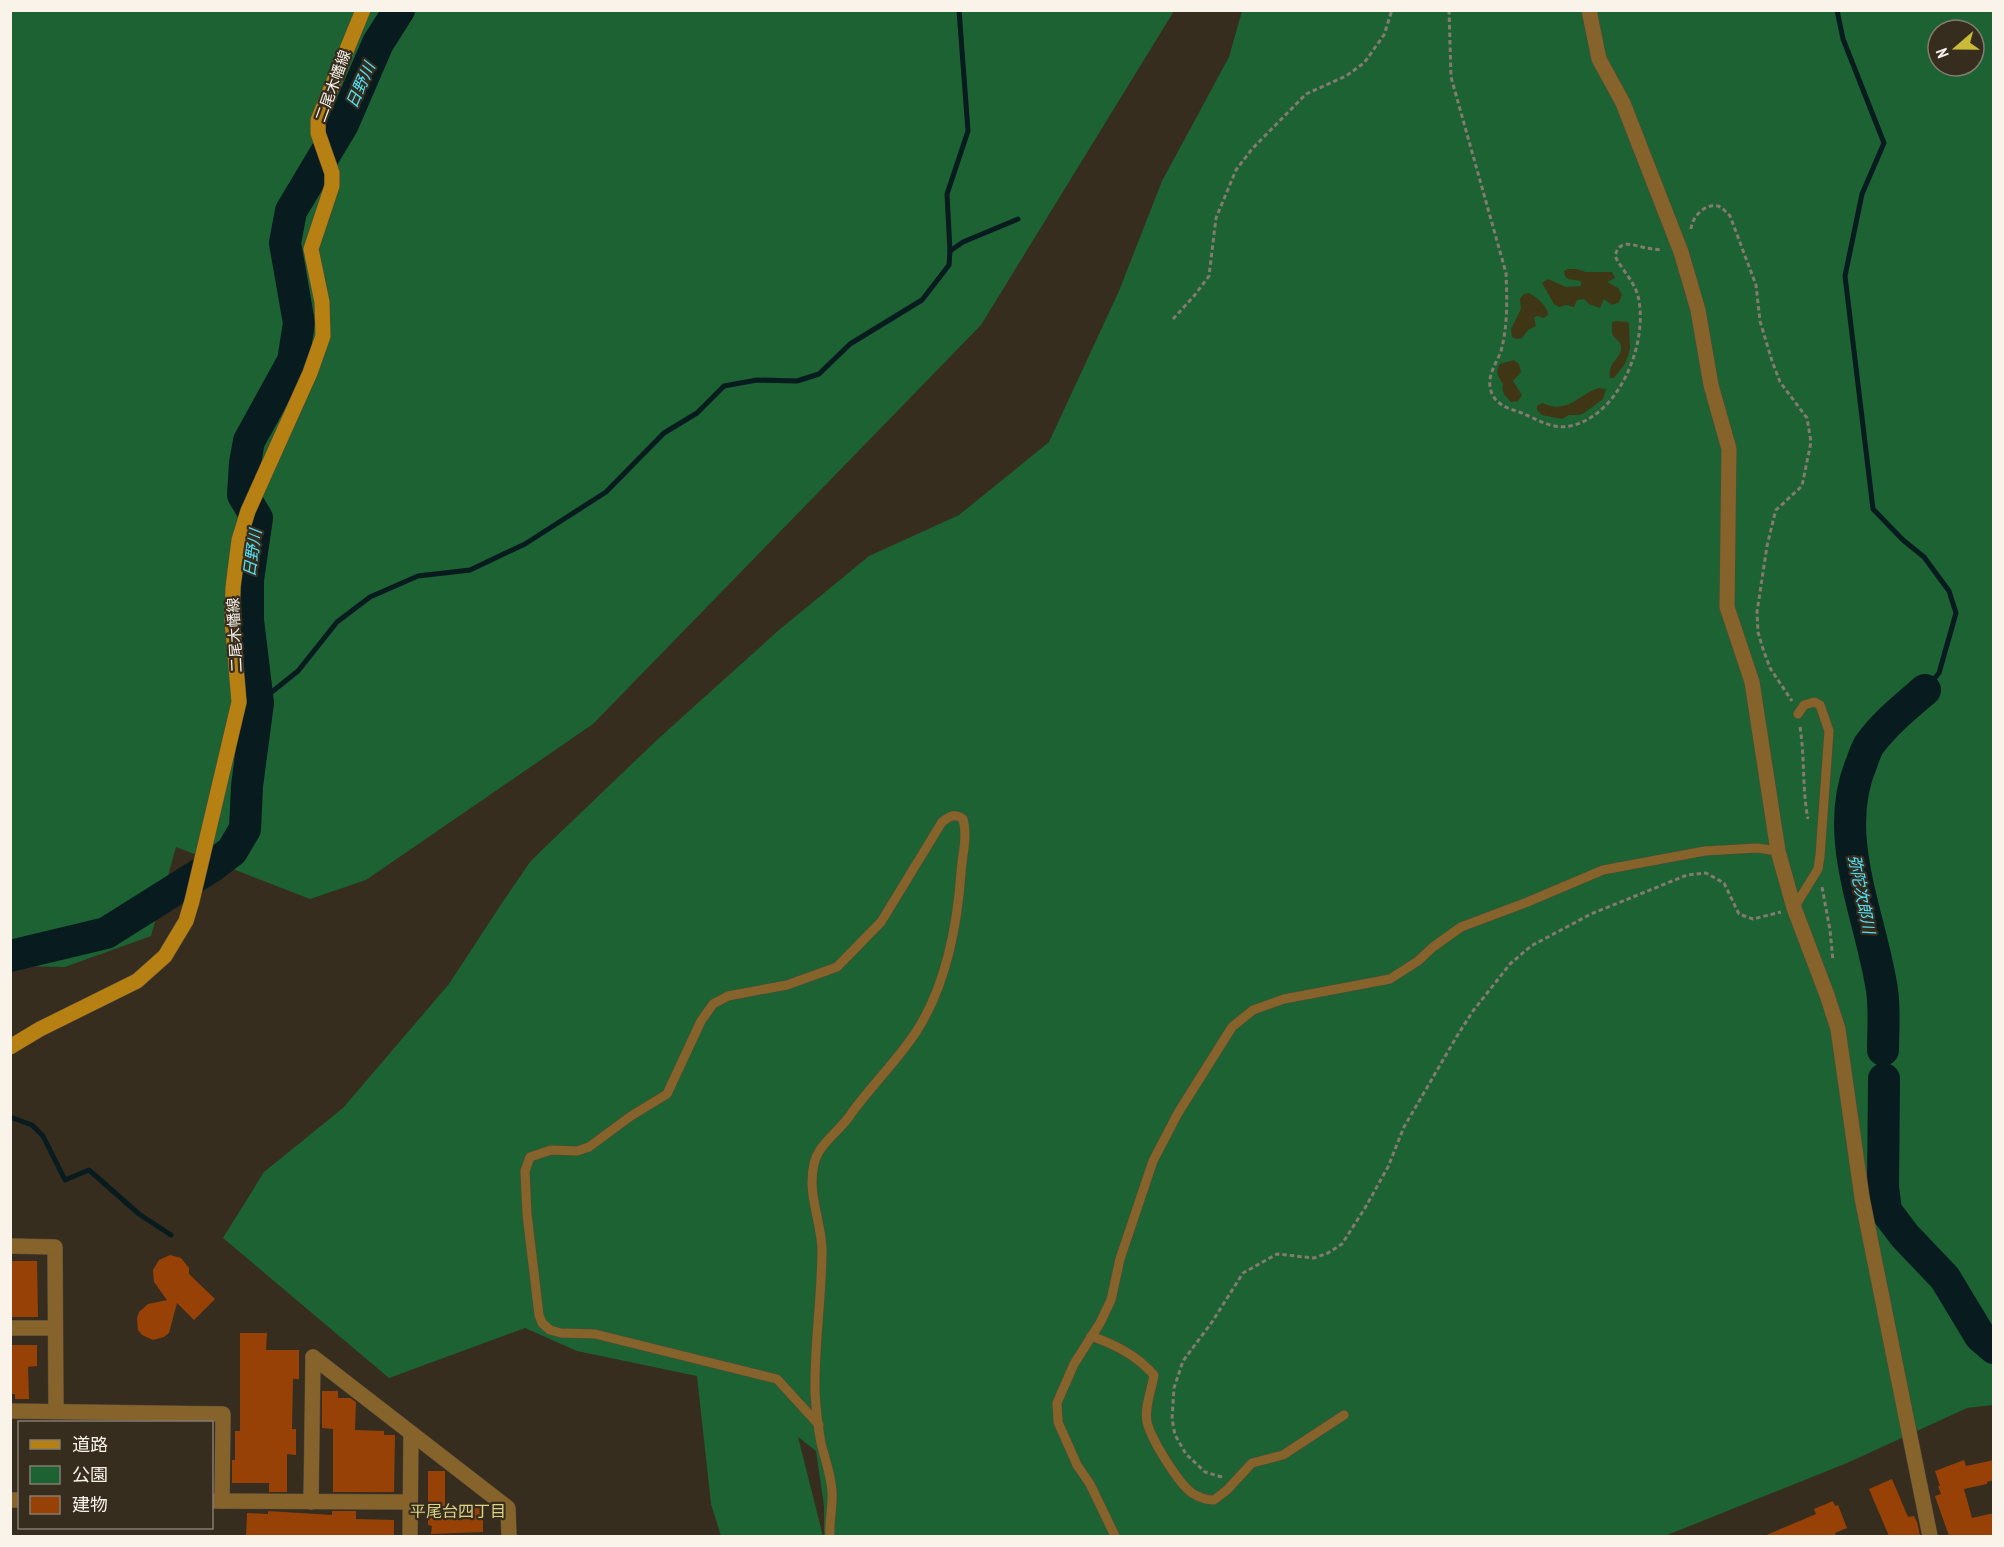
<svg xmlns="http://www.w3.org/2000/svg" width="2004" height="1547" viewBox="0 0 2004 1547" font-family="'PT Sans Narrow','Noto Sans JP',sans-serif">
<style>
.green{fill:#1d6233;fill-rule:evenodd}
.sand{fill:#3e3615}
.lines{fill:none;stroke-linecap:round;stroke-linejoin:round}
.stream{stroke:#081b1f;stroke-width:5}
.river{stroke:#081b1f;stroke-width:32}
.building{fill:#974107}
.lane-casing{stroke:#51493b;stroke-width:10}
.street-casing{stroke:#51493b;stroke-width:16}
.secondary-casing{stroke:#51493b;stroke-width:16}
.path{stroke:#827b6e;stroke-width:3;stroke-dasharray:4.5 3;stroke-linecap:butt}
.lane{stroke:#86632b;stroke-width:9}
.street{stroke:#86632b;stroke-width:15}
.secondary{stroke:#b78012;stroke-width:15}
.labels{text-anchor:middle;stroke-width:4.5;stroke-linejoin:round;paint-order:stroke}
.street-label{font-size:15px;fill:#f9f3ea;stroke:#362d1e}
.water-label{font-size:16px;font-style:italic;fill:#4ee5fc;stroke:#362d1e}
.neighbourhood-label{font-size:16px;fill:#ddd485;stroke:#362d1e}
</style>
<rect width="100%" height="100%" fill="#362d1e"/>
<g class="green">
<path d="M11 11H1174L981 325 593 724 366 880 310 899 176 847 151 936 65 967 11 966Z"/>
<path d="M1242 11H1993V1405L1967 1408 1847 1463 1665 1536H824V1506L816 1451 798 1437 823 1536H721L711 1504 697 1376 577 1351 525 1328 389 1378 223 1238 264 1172 343 1108 449 984 500 906 530 862 542 850 659 738 779 630 869 556 959 515 1049 442 1119 291 1162 181 1229 57ZM1938 30H1974V66H1938Z"/>
</g>
<g class="sand">
<path d="M1568 269H1577L1586 272H1612L1615 278 1607 282 1618 288 1622 295 1619 302 1612 305 1604 299 1600 308 1589 304 1584 299 1577 300 1574 307 1566 305 1559 307 1554 304 1542 283 1548 279 1566 287 1581 286V281L1568 279 1565 276 1564 271Z"/>
<path d="M1529 293C1536 297 1548 306 1548 315L1543 318 1538 316 1534 317 1536 326 1528 330 1522 338 1517 339 1512 337 1511 329 1521 309 1520 299 1524 294Z"/>
<path d="M1617 321 1628 322 1629 324 1630 348 1628 356 1624 365 1614 378H1610C1608 361 1618 362 1621 350 1622 343 1618 341 1614 337 1611 333 1612 327 1612 322Z"/>
<path d="M1514 360 1519 364 1521 372 1513 381 1522 395 1518 401 1511 402C1505 396 1501 392 1503 384 1498 376 1495 373 1500 364Z"/>
<path d="M1599 388 1606 389 1603 399 1584 413 1579 415H1569L1562 419 1542 415 1537 410V406L1542 403C1569 415 1578 394 1599 388Z"/>
</g>
<g class="lines">
<g class="stream">
<path d="M1837 10 1843 39 1884 143 1862 194 1845 276 1873 509 1903 540 1924 557 1949 591 1956 613 1939 673 1925 690"/>
<path d="M950 251 963 242 1018 219"/>
<path d="M258 703 298 671 337 622 370 597 418 576 470 570 525 544 606 492 664 433 697 413 724 386 757 380 797 381 819 374 850 344 922 300 949 265 950 251 947 194 968 131 959 10"/>
<path d="M10 1117 32 1125 43 1136 65 1180 89 1170 139 1214 171 1235"/>
</g>
<g class="river">
<path d="M10 956 106 933 211 867 232 851 245 829 247 786 258 703 248 620V580L257 518 243 495 245 463 249 441 293 361 299 323 285 243 291 211 343 124 378 43 399 10"/>
<path d="M1883 1050C1883 1030 1885 1010 1882 990 1871 916 1830 835 1862 762 1864 756 1866 750 1869 745 1884 724 1905 707 1925 690"/>
<path d="M1884 1079 1883 1187 1886 1211 1905 1236 1945 1278 1980 1336 1994 1348"/>
</g>
</g>
<g class="building">
<path d="M170 1255 181 1258 189 1268V1274L215 1299 194 1320 177 1303 169 1333 164 1337 153 1340 142 1335 138 1330 137 1318 139 1312 148 1304 167 1300 154 1282 153 1270 159 1260Z"/>
<path d="M10 1261H37L38 1317H11Z"/>
<path d="M240 1333H267L266 1350H299V1379H293L292 1429H296V1455L287 1454V1492H269V1483H232V1460H235V1431H240Z"/>
<path d="M10 1345H37V1366L28 1367 29 1399H15V1394H10Z"/>
<path d="M322 1391H338V1398H350L356 1402 355 1430 384 1431V1435H395L394 1492H333V1429L322 1428Z"/>
<path d="M1964 1460 1966 1466 1994 1460V1480L1987 1482V1484L1964 1489 1972 1518 1994 1513V1536H1949L1935 1496 1941 1494 1938 1486H1940L1935 1471Z"/>
<path d="M428 1471H445V1505H451V1507L483 1508V1532L431 1534 432 1526 428 1525Z"/>
<path d="M1892 1479 1908 1517 1914 1516 1917 1522 1920 1536H1889L1869 1489Z"/>
<path d="M1833 1501 1835 1506 1838 1505 1847 1528 1835 1533 1836 1536H1764L1816 1514 1814 1509Z"/>
<path d="M268 1511 332 1515V1511H356V1519L394 1520V1536H246L247 1513 268 1514Z"/>
</g>
<g class="lines">
<defs>
<g id="lane">
<path d="M1794 908 1818 869 1820 856 1829 731 1820 705 1814 702 1804 705 1798 714"/>
<path d="M1091 1336C1116 1345 1136 1355 1154 1375 1152 1389 1144 1407 1147 1422 1151 1439 1178 1483 1192 1493 1200 1498 1206 1500 1214 1500L1227 1490 1252 1463 1283 1455 1344 1415"/>
<path d="M819 1425 777 1379 595 1334 561 1333 550 1330 542 1323 539 1315 527 1214 525 1171 530 1157 551 1150 577 1151 589 1147 631 1116 667 1094 701 1021 713 1004 728 996 787 985 837 967 881 922 942 822C950 816 955 813 963 819 968 837 962 855 961 873 957 928 946 986 916 1032 897 1061 871 1086 851 1114 840 1131 818 1144 814 1164 807 1194 821 1220 822 1249 822 1297 814 1345 815 1393 816 1409 818 1427 821 1443 825 1459 831 1475 832 1491 833 1506 829 1521 830 1536"/>
<path d="M1115 1536 1090 1484 1077 1465 1058 1422 1057 1403 1074 1364 1100 1323 1111 1300 1120 1259 1153 1161 1178 1113 1232 1027 1253 1010 1284 999 1390 979 1418 961 1433 947 1461 927 1525 903 1603 870 1705 851 1757 848 1778 851"/>
</g>
<g id="street">
<path d="M1589 10 1599 59 1623 103 1681 252 1698 310 1711 385 1729 449 1727 607 1752 682 1778 851 1794 908 1827 995 1838 1029 1862 1198 1930 1536"/>
<path d="M10 1246 55 1247 56 1411"/>
<path d="M10 1328H55"/>
<path d="M313 1357 508 1508 509 1536"/>
<path d="M10 1411 223 1414 222 1501"/>
<path d="M10 1500H20"/>
<path d="M212 1501 410 1502"/>
<path d="M311 1502 313 1357"/>
<path d="M410 1536 411 1433"/>
</g>
<path id="secondary" d="M10 1047 40 1029 137 981 165 956 186 921 192 901 239 702 232 620 233 587 239 540 248 511 310 373 323 336 322 302 311 249 332 186V173L318 133V120L363 10"/>
</defs>
<use href="#lane" class="lane-casing"/>
<use href="#street" class="street-casing"/>
<use href="#secondary" class="secondary-casing"/>
<g class="path">
<path d="M1449 10 1451 77 1506 273C1507 299 1508 325 1501 351 1496 365 1485 377 1492 394 1498 406 1510 409 1522 413 1536 419 1554 430 1570 426 1620 416 1649 341 1638 296 1634 281 1622 270 1615 256 1619 240 1630 244 1642 247 1649 249 1655 249 1662 250"/>
<path d="M1691 229C1692 217 1705 203 1718 206 1723 208 1726 212 1730 216L1756 285 1760 321 1772 361 1780 382 1807 418 1811 442 1802 486 1776 510 1774 517 1767 546 1757 612 1758 632 1763 649 1770 668 1792 701"/>
<path d="M1173 319 1194 296 1209 276 1216 218 1236 170 1252 149 1306 94 1346 76 1364 63 1384 35 1392 10"/>
<path d="M1800 727C1805 758 1802 789 1808 819"/>
<path d="M1822 887 1830 930 1833 961"/>
<path d="M1222 1477 1205 1472 1186 1454 1175 1435 1172 1419 1174 1388 1183 1361 1212 1322 1243 1273 1277 1254 1314 1258 1328 1253 1342 1244 1365 1208 1388 1167 1404 1127 1457 1036 1473 1011 1510 964 1531 946 1591 914 1687 875 1706 873 1724 883 1739 914 1753 919 1781 912"/>
</g>
<use href="#lane" class="lane"/>
<use href="#street" class="street"/>
<use href="#secondary" class="secondary"/>
</g>
<g class="labels">
<g class="street-label">
<text transform="translate(333 86) rotate(-70)" y="5">二尾木幡線</text>
<text transform="translate(235 635) rotate(-93)" y="5">二尾木幡線</text>
</g>
<g class="water-label">
<text transform="translate(360 85) rotate(-66)" y="6">日野川</text>
<text transform="translate(252 553) rotate(-82)" y="6">日野川</text>
<text transform="translate(1862 894) rotate(79)" y="6">弥陀次郎川</text>
</g>
<g class="neighbourhood-label">
<text x="458" y="1517">平尾台四丁目</text>
</g>
</g>
<rect width="2004" height="1547" fill="none" stroke="#f9f3ea" stroke-width="24"/>
<rect x="18" y="1421" width="195" height="108" fill="#362d1e" stroke="#847c70" stroke-width="1.5"/>
<rect x="30" y="1440" width="30" height="9" fill="#b78012" stroke="#847c70" stroke-width="1.5"/>
<text x="72" y="1451" font-size="18" fill="#f9f3ea">道路</text>
<rect x="30" y="1466" width="30" height="18" fill="#1d6233" stroke="#847c70" stroke-width="1.5"/>
<text x="72" y="1481" font-size="18" fill="#f9f3ea">公園</text>
<rect x="30" y="1496" width="30" height="18" fill="#974107" stroke="#847c70" stroke-width="1.5"/>
<text x="72" y="1511" font-size="18" fill="#f9f3ea">建物</text>
<g transform="translate(1956 48) rotate(250)"><circle r="28" fill="#362d1e" stroke="#847c70" stroke-width="1.5"/>
<path d="M0-4.5L10 22L0 15L-10 22Z" fill="#c9ba3a"/>
<text y="-9" font-size="16" font-weight="bold" text-anchor="middle" fill="#f9f3ea">N</text>
</g>
</svg>
